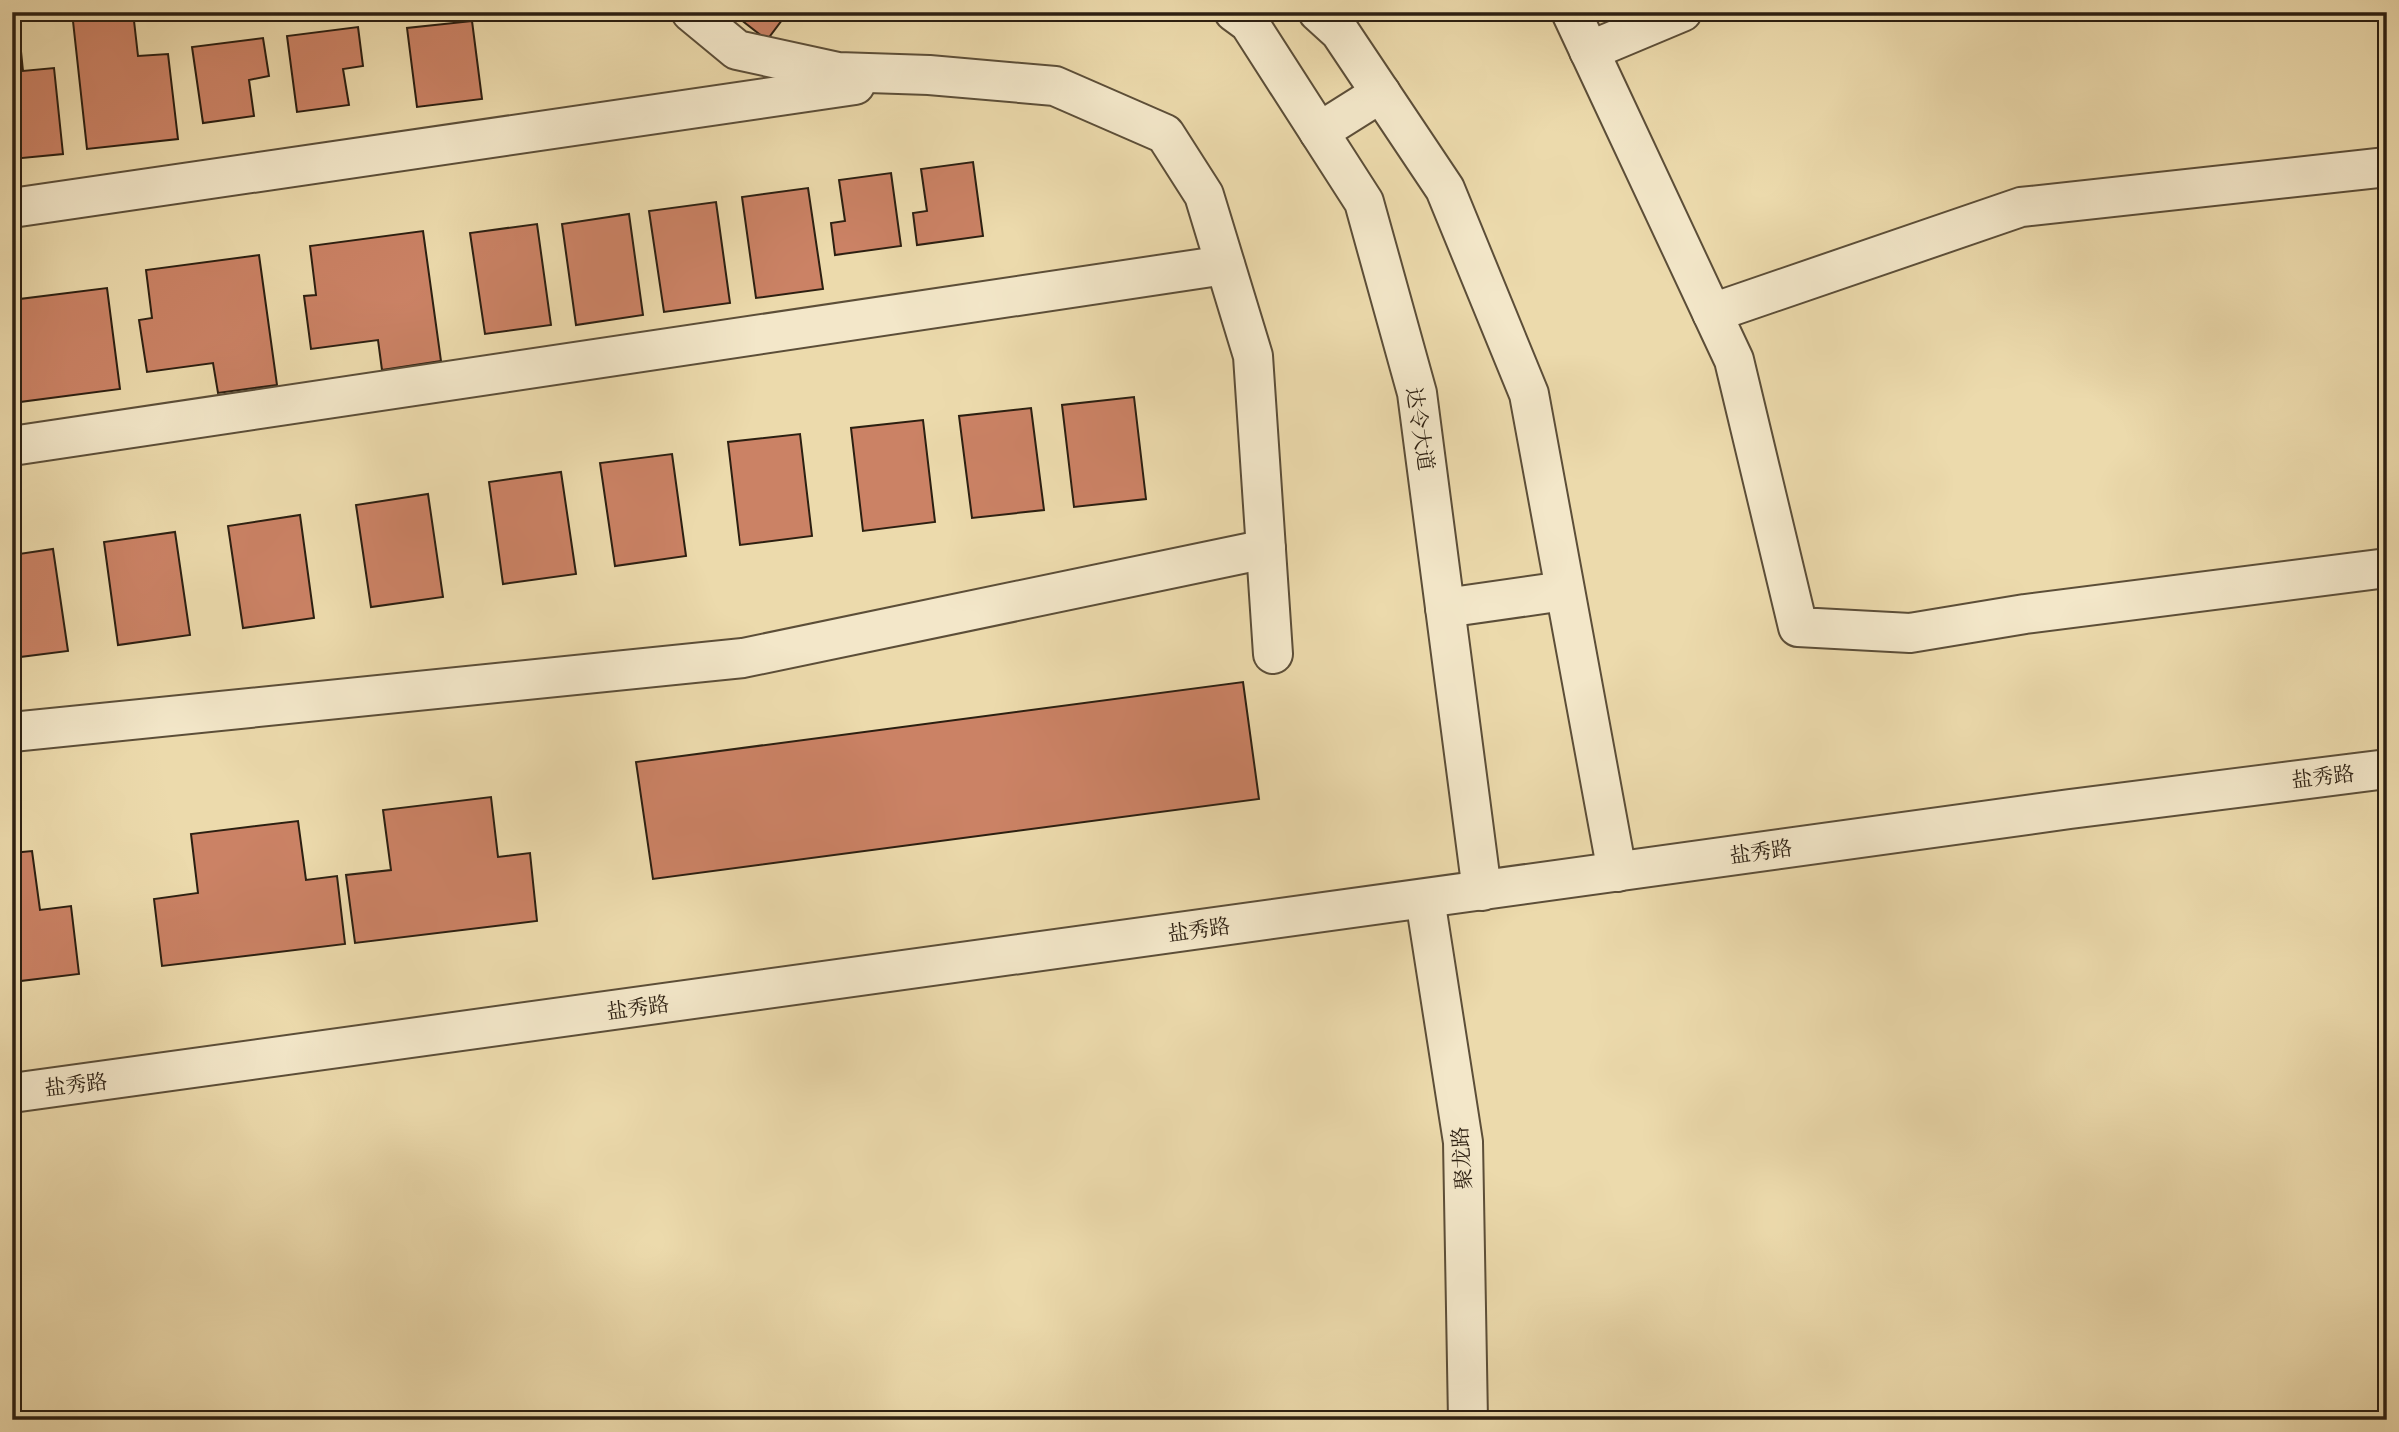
<svg xmlns="http://www.w3.org/2000/svg" width="2399" height="1432" viewBox="0 0 2399 1432" font-family="Vollkorn,'Noto Serif SC',serif">
<style>
.building{fill:#cb8265;stroke:#2c1f11;stroke-width:2}
.lines{fill:none;stroke-linecap:round;stroke-linejoin:round}
.minor-casing{stroke:#5c4e38;stroke-width:42}
.tertiary-casing{stroke:#5c4e38;stroke-width:42}
.minor{stroke:#f3e7c9;stroke-width:38}
.tertiary{stroke:#f3e7c9;stroke-width:38}
.labels{text-anchor:middle;stroke-width:5;stroke-linejoin:round;paint-order:stroke}
.street-label{font-size:21px;fill:#2c1f11;stroke:#f3e7c9}
</style>
<rect width="100%" height="100%" fill="#ecdaac"/>
<filter id="stains"><feTurbulence type="fractalNoise" baseFrequency=".00286" numOctaves="4"/><feColorMatrix values="0 0 0 0 .2 0 0 0 0 .09 0 0 0 0 .02 0 0 0 .5 -.17"/></filter>
<radialGradient id="worn" r=".72"><stop offset=".6" stop-color="#630" stop-opacity="0"/><stop offset="1" stop-color="#630" stop-opacity=".3"/></radialGradient>
<g class="building">
<path d="M12 12H17L23 71 54 68 63 154 12 159Z"/>
<path d="M72 12H133L138 56 168 54 178 139 87 149Z"/>
<path d="M731 12H788L767 40Z"/>
<path d="M472 21 482 99 417 107 407 28Z"/>
<path d="M358 27 363 66 343 69 349 105 297 112 287 36Z"/>
<path d="M263 38 269 76 249 80 254 116 203 123 192 47Z"/>
<path d="M973 162 983 236 917 245 913 213 927 211 921 169Z"/>
<path d="M891 173 901 246 835 255 831 223 845 221 839 180Z"/>
<path d="M808 188 823 289 756 298 742 197Z"/>
<path d="M716 202 730 303 664 312 649 211Z"/>
<path d="M629 214 643 315 576 325 562 224Z"/>
<path d="M537 224 551 325 485 334 470 233Z"/>
<path d="M423 231 441 361 382 370 378 340 311 349 304 296 316 295 310 246Z"/>
<path d="M259 255 277 385 218 393 213 363 147 372 139 320 152 318 146 270Z"/>
<path d="M107 288 120 389 12 403V300Z"/>
<path d="M1134 397 1146 499 1074 507 1062 405Z"/>
<path d="M1031 408 1044 510 972 518 959 416Z"/>
<path d="M923 420 935 522 863 531 851 428Z"/>
<path d="M800 434 812 536 740 545 728 442Z"/>
<path d="M672 454 686 556 615 566 600 463Z"/>
<path d="M561 472 576 574 503 584 489 482Z"/>
<path d="M428 494 443 597 371 607 356 505Z"/>
<path d="M300 515 314 618 243 628 228 526Z"/>
<path d="M175 532 190 635 118 645 104 542Z"/>
<path d="M53 549 68 651 12 658V555Z"/>
<path d="M1243 682 1259 799 653 879 636 762Z"/>
<path d="M491 797 498 857 530 853 537 921 355 943 346 875 391 870 383 810Z"/>
<path d="M298 821 306 880 337 876 345 944 162 966 154 899 198 893 191 834Z"/>
<path d="M32 851 40 910 71 906 79 974 12 982V853Z"/>
</g>
<g class="lines">
<defs>
<g id="minor">
<path d="M691 12 737 50 838 72 929 75 1055 86 1165 134 1204 195 1253 356 1273 654"/>
<path d="M1571 12 1734 360 1798 627 1910 633 2025 614 2387 568"/>
<path d="M1589 51 1682 12"/>
<path d="M1319 132 1381 93"/>
<path d="M12 208 855 85"/>
<path d="M1712 313 2021 207 2387 167"/>
<path d="M12 446 1225 265"/>
<path d="M1445 608 1564 591"/>
<path d="M12 732 743 658 1266 549"/>
<path d="M1425 899 1463 1142 1468 1420"/>
<path d="M12 1093 2070 809 2387 769"/>
</g>
<g id="tertiary">
<path d="M1234 12 1249 23 1364 202 1417 393 1482 891"/>
<path d="M1318 12 1340 32 1445 189 1529 394 1617 872"/>
</g>
</defs>
<use href="#minor" class="minor-casing"/>
<use href="#tertiary" class="tertiary-casing"/>
<use href="#minor" class="minor"/>
<use href="#tertiary" class="tertiary"/>
</g>
<g class="labels">
<g class="street-label">
<text transform="translate(1420 429) rotate(81)" y="7">达令大道</text>
<text transform="translate(2323 777) rotate(-7)" y="7">盐秀路</text>
<text transform="translate(1761 852) rotate(-8)" y="7">盐秀路</text>
<text transform="translate(1199 930) rotate(-8)" y="7">盐秀路</text>
<text transform="translate(638 1008) rotate(-8)" y="7">盐秀路</text>
<text transform="translate(76 1085) rotate(-7)" y="7">盐秀路</text>
<text transform="translate(1462 1158) rotate(-94)" y="7">聚龙路</text>
</g>
</g>
<rect width="2399" height="1432" fill="none" stroke="#ecdaac" stroke-width="42"/>
<rect x="14" y="14" width="2371" height="1404" fill="none" stroke="#2c1f11" stroke-width="3.5"/>
<rect x="21" y="21" width="2357" height="1390" fill="none" stroke="#2c1f11" stroke-width="2"/>
<rect width="100%" height="100%" filter="url(#stains)"/>
<rect width="100%" height="100%" fill="url(#worn)"/>
</svg>
